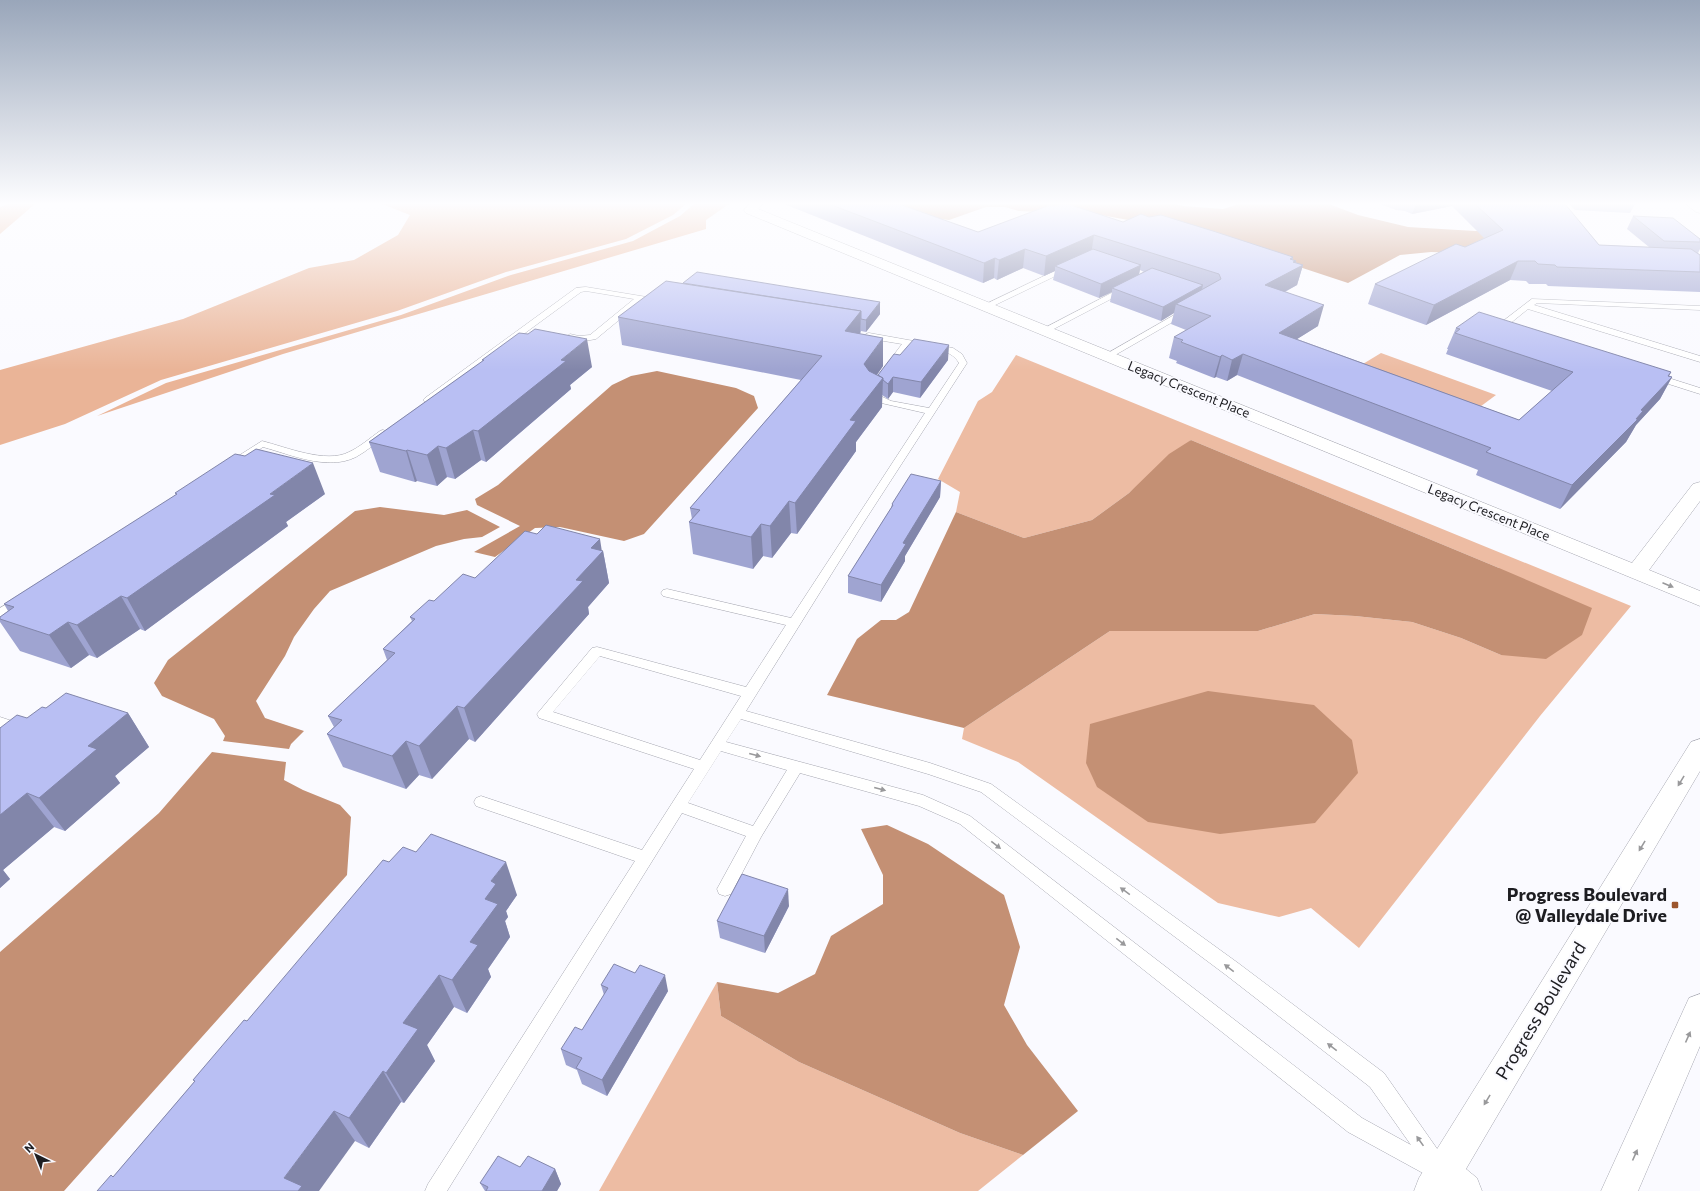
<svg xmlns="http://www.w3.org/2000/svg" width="1700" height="1191" viewBox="0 0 1700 1191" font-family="Commissioner,sans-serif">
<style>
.green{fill:#edbca3}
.forest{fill:#eab497}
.water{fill:#c49074}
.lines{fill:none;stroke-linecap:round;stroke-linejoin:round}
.lane-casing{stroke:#a6a7b1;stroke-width:1}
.street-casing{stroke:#a6a7b1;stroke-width:1}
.secondary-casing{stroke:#a6a7b1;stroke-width:1}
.lane{fill:#fff;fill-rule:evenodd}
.street{fill:#fff;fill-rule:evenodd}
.secondary{fill:#fff;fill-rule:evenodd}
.wall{fill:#9fa4d1;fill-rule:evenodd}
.shaded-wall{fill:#8286aa}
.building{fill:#b9bff3;stroke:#8286aa}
.oneway{fill:#99999b}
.poi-dot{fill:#9c552d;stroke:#fafaff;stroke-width:1.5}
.labels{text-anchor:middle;stroke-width:4;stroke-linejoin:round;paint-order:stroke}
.far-street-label{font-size:13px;fill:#1d1d21;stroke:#fafaff}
.near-poi-label{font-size:18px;font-weight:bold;fill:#1d1d21;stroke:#fafaff;text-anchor:end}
.near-street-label{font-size:18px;fill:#1d1d21;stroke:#fafaff}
</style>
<rect width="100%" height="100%" fill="#fafaff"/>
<g class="green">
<path d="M1381 353 1496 395 1469 415 1353 370Z"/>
<path d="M1016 355 1631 606 1540 716 1359 948 1311 908 1279 917 1218 903 1018 762 962 739 964 728 1110 631H1258L1315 614 1355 616 1412 622 1461 638 1501 655 1499 568 1191 440 1129 493 1092 520 1024 538 956 512 960 492 938 479 978 401 992 392Z"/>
<path d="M717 982 721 1016 799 1062 960 1133 1023 1155 978 1191H599Z"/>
</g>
<g class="forest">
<path d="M8 204H35L0 234V207Z"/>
<path d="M382 204H686L673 215 626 239 506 272 397 311 161 380 65 424 0 445V370L183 319 309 268 354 260 398 235 410 215Z"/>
<path d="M694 204H729L706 220V229L283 354 97 416 166 383 401 315 511 275 633 241 680 216Z"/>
</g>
<g class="water">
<path d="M903 204H1174L1184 206 1223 209 1239 204H1329L1358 215 1408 227 1475 231 1550 228 1498 254 1431 252 1400 255 1348 283 1194 232 1101 215 1019 211 1005 207H986L949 220 916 216Z"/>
<path d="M657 371 736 388 754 396 758 408 644 534 624 541 560 527 535 528 495 557 474 552 520 526 477 505 475 499 498 485 612 385 631 376Z"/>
<path d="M1191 440 1499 568 1592 608 1582 635 1546 659 1501 655 1461 638 1412 622 1355 616 1315 614 1258 631H1110L964 728 827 695 857 639 881 620H896L909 612 956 512 1024 538 1092 520 1129 493 1169 454Z"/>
<path d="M380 507 444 515 467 510 500 527 482 537 464 539 436 546 330 591 314 609 294 637 285 656 256 701 265 718 304 731 291 744 289 749 223 741 225 736 214 719 162 696 154 683 168 660 355 511Z"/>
<path d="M1208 691 1314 705 1352 740 1358 773 1315 823 1220 834 1148 822 1097 787 1086 763 1090 724Z"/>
<path d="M212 752 286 762 284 780 303 790 340 805 351 817 347 875 64 1191H0V952L159 813Z"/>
<path d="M887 825 928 844 1004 895 1020 947 1004 1005 1027 1045 1078 1111 1023 1155 960 1133 799 1062 721 1016 717 982 778 993 815 974 831 936 883 904V875L861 829Z"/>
</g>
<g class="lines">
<defs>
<g id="lane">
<path d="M1065 266H1071L1072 268 989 308H983L982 306Z"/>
<path d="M586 287 659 299 663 301 659 303 642 301 596 339 579 342 567 339 566 337 570 334 579 336 590 335 634 299 586 291 581 292 431 402H425L423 400 425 398 576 288Z"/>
<path d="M1123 287H1126L1130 289 1048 332H1042L1041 330Z"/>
<path d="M1532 299 1700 306V310L1537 303 1534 305 1700 356V362L1528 309 1507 326 1511 329 1510 331C1506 332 1499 331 1497 327L1498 325Z"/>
<path d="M1183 310H1186L1190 312 1110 358 1107 359 1103 356Z"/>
<path d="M869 333 953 348 962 354 967 363 862 525 746 711 930 763 991 784 1238 963 1384 1073 1447 1163 1450 1170 1446 1178 1439 1181 1432 1178 1348 1132 960 824 919 806 800 773 761 837 731 894 725 896 719 894 717 889 746 836 682 813 447 1191H425L428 1184 635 861 476 806 474 802 476 798 481 796 642 850 694 769 539 718 537 714 592 648 597 647 746 687 786 625 667 597 663 596 661 593 663 590 667 589 791 618 925 413 877 402 870 399 865 394 870 391 891 401 929 408 959 363C950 347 926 348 909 346L891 370H885L884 368 902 344 866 338 865 336 866 334ZM600 656 741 696 700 760 553 712ZM741 719 928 774 981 792 1226 975 1370 1087 1411 1145 1362 1118 970 816 923 795 726 742ZM721 751 787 770 753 826 688 803Z"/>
<path d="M1656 374 1700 388V394L1653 379 1651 377Z"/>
<path d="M383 430 386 431 388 433 386 435C377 442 367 451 356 457 328 471 292 455 263 447L233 467H225L224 465 262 441C286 447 326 464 349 452 360 447 370 438 380 431Z"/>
<path d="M21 596 25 597 27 600 25 603 4 617 0 618V608Z"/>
<path d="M0 717 12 721 14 725 5 735 0 736Z"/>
</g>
<g id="street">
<path d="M750 204H763L758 209 1632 563 1693 484 1700 482V501L1649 570 1700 591V606L746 213 744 210Z"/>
<path d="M1686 204H1700V213L1696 212Z"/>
<path d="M1442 1155 1455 1160 1477 1178 1482 1191H1435L1429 1186 1424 1173 1429 1160Z"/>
</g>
<g id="secondary">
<path d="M1700 739V771L1453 1191H1414L1419 1178 1691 742Z"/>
<path d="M1700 994V1046L1638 1191H1601L1689 998Z"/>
</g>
</defs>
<use href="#lane" class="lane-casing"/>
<use href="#street" class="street-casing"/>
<use href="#secondary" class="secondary-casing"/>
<use href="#lane" class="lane"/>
<use href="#street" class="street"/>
<use href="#secondary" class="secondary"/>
</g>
<g class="wall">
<path d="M784 204H899L978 232 1054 206 1123 222 1293 257V260L1296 261 1295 262 1303 265 1297 285 1285 292 1318 326 1297 339 1519 420 1552 391 1446 354 1448 349H1447L1456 328 1671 372 1669 376 1672 377 1660 399 1636 425 1626 442 1560 509 1476 475 1478 470 1237 375 1227 381 1216 377 1214 378 1176 363 1177 361 1169 358 1174 337 1186 330 1171 324 1174 313 1161 321 1110 302 1112 292 1099 298 1053 280 1055 271 1044 276 1023 268 997 280 994 278 983 283ZM1140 270 1144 272 1139 275Z"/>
<path d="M1380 204H1565L1599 245 1649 247 1627 229 1633 216 1700 239V249L1698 253 1700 255V292L1548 286 1546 284H1529L1526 281 1510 280 1426 325 1368 304 1375 284 1465 247 1484 238 1452 206 1412 214 1405 211 1396 210Z"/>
<path d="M1569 204H1635L1630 213 1575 210Z"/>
<path d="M683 283 880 314 866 332 861 331 860 334 883 366 877 375H878L900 355 948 360 920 398 893 392 888 399 882 395V407L856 442V451L797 534 791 533 772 558 763 556 753 569 693 554 689 522 692 519 690 508 801 380 622 345 618 317Z"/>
<path d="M482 360 592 367 570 385 571 389 500 450 486 462 481 460 455 479 447 477 437 486 417 481 415 482 380 472 369 442 483 361Z"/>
<path d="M941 481 940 497 905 556V561L881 602 848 593V576L891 508 892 504Z"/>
<path d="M175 493 325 494 286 522 288 526 145 631 140 629 97 658 89 655 71 668 20 651 0 622V617L8 611 4 604 176 495Z"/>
<path d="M602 551H603L609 583 588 607 589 614 475 742 469 739 432 779 419 775 406 789 343 767 327 734 334 727 328 716 387 660 383 649 412 621 410 617 434 601 475 578Z"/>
<path d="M46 708 128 713 149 747 115 776 120 783 65 831 54 827 3 870 10 879 0 888V728L27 718Z"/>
<path d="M389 862 517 895 506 911 508 917 505 921 510 937 488 969 491 977 467 1013 454 1007 427 1045 435 1061 404 1103 401 1102 369 1148 355 1141 113 1177 195 1081 193 1080 247 1021Z"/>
<path d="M789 906 765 953 720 938 717 921Z"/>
<path d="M601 985 668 991 607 1096 582 1084 577 1070 566 1065 561 1049 582 1030 604 995Z"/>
<path d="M520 1167 555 1169 561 1184 557 1191H485L480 1183Z"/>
</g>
<g class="shaded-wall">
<path d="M1416 204H1453L1452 206 1412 214Z"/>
<path d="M1094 235 1091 255 1055 266V271L1044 276 1046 256Z"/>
<path d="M1025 249 1023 268 997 280 999 260Z"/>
<path d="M1293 257 1289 272 1293 262 1296 261 1293 270 1303 265 1297 285 1260 305 1265 285 1290 259Z"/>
<path d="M995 258 994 278 983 283 984 263Z"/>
<path d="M1518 261 1510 280 1426 325 1434 305Z"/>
<path d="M1141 265 1138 278 1112 288V292L1099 298 1101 284Z"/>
<path d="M1203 285 1200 298 1176 304 1174 313 1161 321 1163 307Z"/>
<path d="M880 302V314L866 332V320Z"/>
<path d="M1324 305 1318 326 1273 354 1279 333Z"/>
<path d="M861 311 860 339 845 331Z"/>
<path d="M883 338V366L864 393V364Z"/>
<path d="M587 339 592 367 570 385 571 389 486 462 478 431 561 360Z"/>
<path d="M949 345 948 360 920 398 921 382Z"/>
<path d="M1243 354 1237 375 1227 381 1232 360Z"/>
<path d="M1222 355 1216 377 1214 378 1220 357Z"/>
<path d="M1671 372 1663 387 1672 377 1660 399 1636 425 1626 442 1560 509 1572 485 1641 410 1668 376Z"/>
<path d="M893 377V392L888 399V384Z"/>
<path d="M883 378 882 407 856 442V451L797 534 795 503 850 420Z"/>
<path d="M473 430 481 460 455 479 446 448Z"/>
<path d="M438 446 447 477 437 486 427 455Z"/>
<path d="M407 450 417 481 415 482 406 451Z"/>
<path d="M313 463 325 494 286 522 288 526 145 631 127 598 270 494Z"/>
<path d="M941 481 940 497 905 556V561L881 602V585L903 543Z"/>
<path d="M789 501 791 533 772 558 770 526Z"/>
<path d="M761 524 763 556 753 569 751 537Z"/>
<path d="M600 539 602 552 603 551 609 583 588 607 589 614 475 742 464 708 576 580 591 548Z"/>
<path d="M121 596 140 629 97 658 77 625Z"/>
<path d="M68 622 89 655 71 668 49 635Z"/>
<path d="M457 706 469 739 432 779 419 746Z"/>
<path d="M128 713 149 747 115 776 120 783 65 831 39 798 88 746Z"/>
<path d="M406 741 419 775 406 789 392 756Z"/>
<path d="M27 793 54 827 3 870 10 879 0 888V815Z"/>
<path d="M506 862 517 895 506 911 508 917 505 921 510 937 488 969 491 977 467 1013 452 980 470 942 491 881Z"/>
<path d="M788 889 789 906 765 953 764 936Z"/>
<path d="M439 975 454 1007 427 1045 435 1061 404 1103 386 1073 403 1023Z"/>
<path d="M665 975 668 991 607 1096 602 1080Z"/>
<path d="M383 1071 401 1102 369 1148 349 1118Z"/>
<path d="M334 1111 355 1141 319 1191H295L284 1178Z"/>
<path d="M555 1169 561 1184 557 1191H542Z"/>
</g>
<g class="building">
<path d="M829 204H899L978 232 1050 205 1054 206 1061 204H1068L1123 222 1141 214 1149 217 1161 215 1213 231 1293 257 1290 259 1296 261 1293 262 1303 265 1265 285 1324 305 1279 333 1519 420 1573 372 1455 333 1460 329 1456 328 1479 312 1671 372 1668 376 1672 377 1641 410 1643 411 1636 419H1638L1572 485 1486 452 1491 448 1243 354 1232 360 1222 355 1220 357 1181 342 1183 340 1174 337 1211 316 1176 304 1221 279 1219 274 1094 235 1046 256 1025 249 999 260 995 258 984 263Z"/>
<path d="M1475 204H1565L1599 245 1691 249 1700 255V272L1557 267 1555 265 1538 264 1535 261H1518L1434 305 1375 284 1456 244 1465 247 1503 230Z"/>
<path d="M1633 216 1673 218 1700 239V242L1664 241Z"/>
<path d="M1093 249 1141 265 1101 284 1055 266Z"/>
<path d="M1152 268 1203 285 1163 307 1112 288Z"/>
<path d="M697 272 880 302 866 320 861 319V311L683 283Z"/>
<path d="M666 281 861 311 845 331 883 338 864 364 869 371 883 378 850 420 856 421 795 503 789 501 770 526 761 524 751 537 689 522 700 510 690 508 822 356 618 317Z"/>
<path d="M535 329 587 339 561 360 566 361 492 420 478 431 473 430 446 448 438 446 427 455 407 450 406 451 369 442 484 360H482L519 333 528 334Z"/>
<path d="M914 339 949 345 921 382 893 377 888 384 883 380V378L878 375 894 354 900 355Z"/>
<path d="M256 449 313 463 270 494 275 495 127 598 121 596 77 625 68 622 49 635 0 619V617L14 607 4 604 177 494 175 493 235 454 245 456Z"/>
<path d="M911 474 941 481 903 543 906 544 881 585 848 576 893 505 892 504Z"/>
<path d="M546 525 600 539 591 548 603 551 576 580 583 581 464 708 457 706 419 746 406 741 392 756 327 734 342 720 328 716 395 653 383 649 415 619 410 617 429 600 434 601 463 574 475 578 525 531 537 534Z"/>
<path d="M66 693 128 713 88 746 97 749 39 798 27 793 0 815V728L17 715 27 718 42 707 46 708Z"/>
<path d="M431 834 506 862 491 881 496 884 485 899 498 904 470 942 478 945 452 980 439 975 403 1023 418 1029 386 1073 383 1071 349 1118 334 1111 284 1178 302 1186 298 1191H97L111 1175 113 1177 195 1081 193 1080 244 1020 247 1021 383 860 389 862 403 847 416 852Z"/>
<path d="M742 874 788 889 764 936 717 921Z"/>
<path d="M614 964 635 973 640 965 665 975 602 1080 576 1068 582 1058 561 1049 575 1027 582 1030 608 988 601 985Z"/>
<path d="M498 1156 520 1167 528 1156 555 1169 542 1191H486L488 1187 480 1183Z"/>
</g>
<defs><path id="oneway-solid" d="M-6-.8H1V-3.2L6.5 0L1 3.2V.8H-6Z"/></defs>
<g class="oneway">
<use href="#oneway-solid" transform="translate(1668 585) rotate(23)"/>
<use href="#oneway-solid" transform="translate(755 755) rotate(15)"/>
<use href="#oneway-solid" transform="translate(1681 781) rotate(121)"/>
<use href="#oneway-solid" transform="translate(880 789) rotate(15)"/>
<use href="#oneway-solid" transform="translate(996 845) rotate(38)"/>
<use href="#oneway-solid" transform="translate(1642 846) rotate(121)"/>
<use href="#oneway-solid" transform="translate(1125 891) rotate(-144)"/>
<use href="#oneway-solid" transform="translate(1121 942) rotate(38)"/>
<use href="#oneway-solid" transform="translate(1229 968) rotate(-143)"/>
<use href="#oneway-solid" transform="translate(1688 1037) rotate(-66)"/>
<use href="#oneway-solid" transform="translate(1332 1047) rotate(-142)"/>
<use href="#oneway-solid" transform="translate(1487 1100) rotate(121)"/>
<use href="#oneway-solid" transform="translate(1420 1141) rotate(-125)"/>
<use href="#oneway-solid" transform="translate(1635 1155) rotate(-66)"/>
</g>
<linearGradient id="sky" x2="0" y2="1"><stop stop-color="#99a6ba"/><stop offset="0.55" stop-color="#fdfdff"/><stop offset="1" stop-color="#fdfdff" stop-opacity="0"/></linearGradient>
<rect width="1700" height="370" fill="url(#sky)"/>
<rect class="poi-dot" x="1671" y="901" width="8" height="8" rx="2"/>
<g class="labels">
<g class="far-street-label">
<text transform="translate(1189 389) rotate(22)" y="5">Legacy Crescent Place</text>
<text transform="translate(1489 512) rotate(22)" y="5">Legacy Crescent Place</text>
</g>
<g class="near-poi-label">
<text x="1667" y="901">Progress Boulevard<tspan x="1667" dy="21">@ Valleydale Drive</tspan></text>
</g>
<g class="near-street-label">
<text transform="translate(1541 1011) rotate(-59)" y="6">Progress Boulevard</text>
</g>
</g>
<g transform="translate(36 1155) rotate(317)" stroke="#fafaff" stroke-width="3" paint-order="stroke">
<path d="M0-3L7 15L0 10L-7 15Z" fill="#1d1d21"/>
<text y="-6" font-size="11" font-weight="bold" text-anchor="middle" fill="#1d1d21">N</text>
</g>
</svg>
